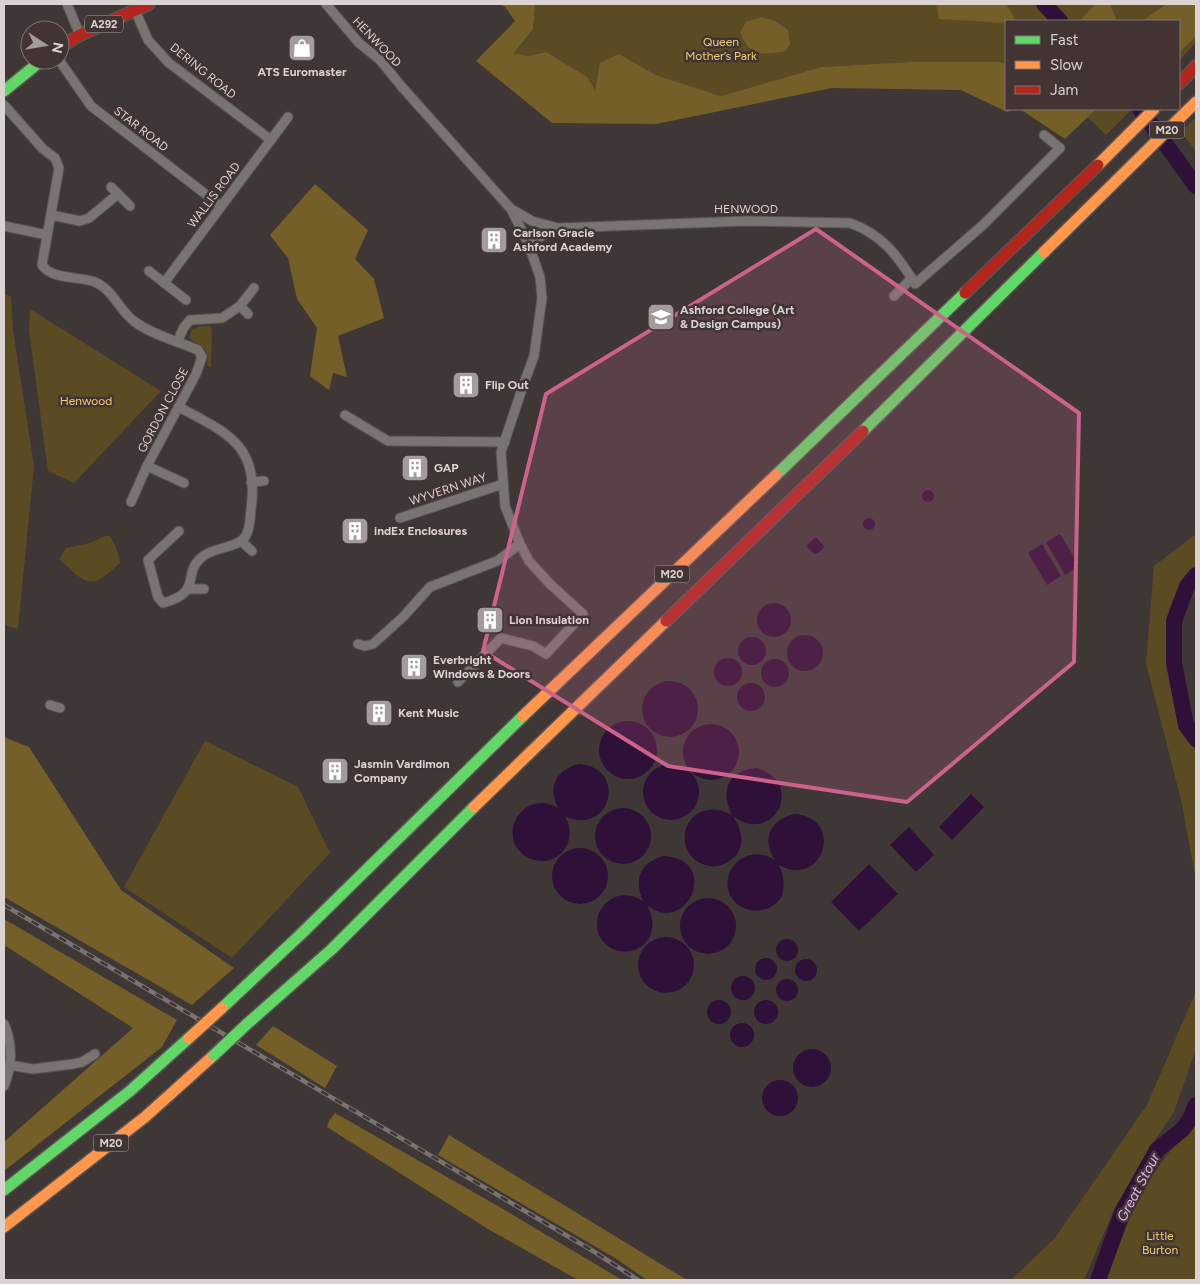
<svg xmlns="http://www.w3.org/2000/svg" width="1200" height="1284" viewBox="0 0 1200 1284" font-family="Figtree,sans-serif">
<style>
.green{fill:#5b4b23}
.forest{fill:#735f27}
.water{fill:#2f1038}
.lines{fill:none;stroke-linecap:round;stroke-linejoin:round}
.river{stroke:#2f1038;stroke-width:16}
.street-casing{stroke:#585352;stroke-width:11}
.fast-casing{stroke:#585352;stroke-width:14}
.slow-casing{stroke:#585352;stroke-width:14}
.jam-casing{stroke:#585352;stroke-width:14}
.street{stroke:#797372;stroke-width:9}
.fast{stroke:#63d668;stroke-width:11}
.slow{stroke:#ff974d;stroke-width:11}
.jam{stroke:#b3261e;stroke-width:11}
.rail-casing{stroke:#7a7373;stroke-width:4.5}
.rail{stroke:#413433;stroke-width:2.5;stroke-dasharray:8;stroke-linecap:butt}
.fast-bridge-casing{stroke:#585352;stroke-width:14;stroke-linecap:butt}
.slow-bridge-casing{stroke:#585352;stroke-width:14;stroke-linecap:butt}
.fast-bridge{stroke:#63d668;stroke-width:11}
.slow-bridge{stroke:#ff974d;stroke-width:11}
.marked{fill:#cc638b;fill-opacity:0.2;stroke:#cc638b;stroke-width:4;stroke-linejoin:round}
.labels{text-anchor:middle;stroke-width:5;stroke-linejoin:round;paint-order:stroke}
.shield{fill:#413433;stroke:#ada3a2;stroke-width:1}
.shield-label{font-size:11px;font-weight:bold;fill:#dbd3d2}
.street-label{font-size:12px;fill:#dbd3d2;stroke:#413433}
.park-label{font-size:12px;fill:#f0cf74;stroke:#413433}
.poi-label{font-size:12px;font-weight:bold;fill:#dbd3d2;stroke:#413433;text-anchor:start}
.water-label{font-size:14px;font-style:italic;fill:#e7aff8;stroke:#413433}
</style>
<rect width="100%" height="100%" fill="#3e3736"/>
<g class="green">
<path d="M534 4H1196V42L1179 61V21H1006V64L1001 62H909L821 67 721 96 656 75 619 54 595 90 546 52 528 56 514 53 533 29 535 7Z"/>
<path d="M1079 109H1132L1106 135Z"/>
<path d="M1196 117V151L1181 132Z"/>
<path d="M4 293 11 297 13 330 34 466 18 629 4 625Z"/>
<path d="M30 309 161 391 74 483 48 471 29 330Z"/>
<path d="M202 326H211L212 330 211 367 207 365C210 346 201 348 189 337L192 329Z"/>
<path d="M1196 534V570L1183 581 1169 621V662L1180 726 1196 752V881L1182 804 1146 663 1154 566Z"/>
<path d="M105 536H110C115 545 119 553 120 563 89 592 87 584 59 559L66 548 90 543Z"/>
<path d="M205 741 298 787 330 853 232 958 124 887Z"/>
<path d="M1196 991V1049L1174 1112 1151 1146 1114 1209 1084 1280H1011L1055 1238 1147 1105Z"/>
<path d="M1196 1116V1280H1107C1121 1238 1137 1195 1164 1159 1175 1144 1189 1134 1196 1116Z"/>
</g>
<g class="forest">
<path d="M500 4H534L535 7 533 29 514 53 528 56 546 52 587 77 595 90 600 63 619 54 656 75 721 96 821 67 909 62H1001L1006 64V109H1015L1007 112 961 90 832 88 656 124 552 123 476 61 515 21 505 7Z"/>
<path d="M936 4H1006L1016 21H1006V23L939 19Z"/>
<path d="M1095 4H1110L1117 21H1080Z"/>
<path d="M1167 4H1196V36L1179 53V21H1142Z"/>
<path d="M761 17 775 21 788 30 790 44 786 51C763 55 749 57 740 32L746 22Z"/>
<path d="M1020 109H1096L1065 139Z"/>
<path d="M315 184 368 230 355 259 374 279 384 318 338 336 347 377 333 373 329 390 310 376 317 328 297 299 288 258 270 235Z"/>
<path d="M4 737 29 747 121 890 234 968 192 1005 4 897Z"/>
<path d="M4 919 177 1020 162 1047 4 1171V1142L133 1028 4 945Z"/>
<path d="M273 1026 337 1066 325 1088 256 1045Z"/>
<path d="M335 1113 503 1209 622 1280H578L488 1229 327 1127 329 1121Z"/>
<path d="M449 1135 687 1280H647L615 1258 438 1155Z"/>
</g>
<g class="water">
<circle cx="928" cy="496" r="6"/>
<circle cx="869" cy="524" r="6"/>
<path d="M1060 534 1079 566 1065 575 1046 542Z"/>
<path d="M816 537 824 546C823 550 818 554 814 554L807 547 808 544Z"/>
<path d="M1042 544 1061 576 1047 585 1028 553Z"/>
<circle cx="774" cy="620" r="17"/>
<circle cx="805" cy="653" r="18"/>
<circle cx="752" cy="651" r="14"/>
<circle cx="728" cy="672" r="14"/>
<circle cx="775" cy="673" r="14"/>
<circle cx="670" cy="709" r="28"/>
<circle cx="751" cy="697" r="14"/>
<circle cx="628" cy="750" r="29"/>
<circle cx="711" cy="752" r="28"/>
<circle cx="671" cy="792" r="28"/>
<path d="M579 764C630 768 609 838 565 816 574 832 570 853 550 860 543 862 534 861 527 857 494 838 523 787 558 808 547 787 556 770 579 764Z"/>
<path d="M757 768C806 782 774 847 733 816 744 832 747 854 724 864 718 867 712 867 705 865 667 853 686 791 732 815 720 791 728 770 757 768Z"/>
<path d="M971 794 984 807 952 840 939 827Z"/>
<circle cx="623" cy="836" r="28"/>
<path d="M794 814C846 817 823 890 779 865 787 883 787 905 762 910 755 912 747 910 740 906 709 884 741 838 775 860 761 840 770 820 794 814Z"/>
<path d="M909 827 934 855 916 872 890 845Z"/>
<circle cx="580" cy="876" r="28"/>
<path d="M663 856C722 858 687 938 647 905 656 921 655 942 635 950 628 952 620 952 613 949 578 931 606 878 643 901 634 879 639 864 663 856Z"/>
<path d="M869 864 898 894 859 931 831 902Z"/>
<circle cx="708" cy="926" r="28"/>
<circle cx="666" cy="965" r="28"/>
<circle cx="787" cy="950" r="11"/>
<circle cx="766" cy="969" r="11"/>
<circle cx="806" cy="970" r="11"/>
<circle cx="743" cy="988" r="12"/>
<circle cx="787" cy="990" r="11"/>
<circle cx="766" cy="1012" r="12"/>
<circle cx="719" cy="1012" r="12"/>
<circle cx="742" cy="1035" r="12"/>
<circle cx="812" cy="1068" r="19"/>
<circle cx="780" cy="1098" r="18"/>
</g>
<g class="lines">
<g class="river">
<path d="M1044 4 1060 21"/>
<path d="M1140 109 1196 186"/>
<path d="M1196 575 1187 586 1174 621V663L1186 725 1196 739"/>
<path d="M1098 1280 1122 1213 1157 1150 1183 1129 1190 1119 1196 1105"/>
</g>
<defs>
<g id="street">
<path d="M67 4 80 35"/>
<path d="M326 4 359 43 380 60 402 87 511 209 528 243 540 277 542 298 534 356 523 386 501 452 505 506 520 544 529 561 550 584 583 614 546 654 533 646 501 638 458 682"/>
<path d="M135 10 148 40 169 63 271 140"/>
<path d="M59 60 91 106 221 206"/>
<path d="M4 105 43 149 55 158 59 168 42 265C52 280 79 276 95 282 114 290 119 311 135 322 153 335 177 341 198 350L202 357 196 374 147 466 131 502"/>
<path d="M111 187 130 206"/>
<path d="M513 210 532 221 558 228 747 221 850 223C883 235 898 256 915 284L983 225 1060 148 1044 135"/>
<path d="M51 215 80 221 89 218 118 194"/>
<path d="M4 226 47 235"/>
<path d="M528 243 558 228"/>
<path d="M149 271 186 300"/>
<path d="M164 283 288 117"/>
<path d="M894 296 912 278"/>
<path d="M240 306 248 314"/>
<path d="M177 342 184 327 190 320 222 318 240 306 254 288"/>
<path d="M345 415 388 441 505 442"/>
<path d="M147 466 184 483"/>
<path d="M251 482 264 481"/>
<path d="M400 518 503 484"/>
<path d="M179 531 148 560 158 597 163 603C204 592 181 574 202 557 212 548 229 549 241 541 250 535 250 519 251 509 260 445 227 433 179 407"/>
<path d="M241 541 252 551"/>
<path d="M188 589H204"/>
<path d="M358 644 365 646 373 644 403 617 430 587 497 561 520 544"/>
<path d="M50 705 60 708"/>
<path d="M4 1024C13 1043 12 1067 4 1086"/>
<path d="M9 1066H15L33 1069 73 1064 82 1062 95 1054"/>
</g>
<g id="fast">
<path d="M4 91 42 60"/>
<path d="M863 431 1044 252"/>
<path d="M776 475 965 293"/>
<path d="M222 1008 299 936 523 716"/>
<path d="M247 1024 332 949 474 807"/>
<path d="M4 1190 130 1091 189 1038"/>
</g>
<g id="slow">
<path d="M1098 165 1154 109"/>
<path d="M1044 252 1196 102"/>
<path d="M523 716 776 475"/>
<path d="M474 807 666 621"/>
<path d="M4 1227 145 1117 214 1055"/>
</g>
<g id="jam">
<path d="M60 47 80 35 149 4"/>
<path d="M1179 84 1196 66"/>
<path d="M965 293 1098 165"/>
<path d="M666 621 863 431"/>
</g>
</defs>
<use href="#street" class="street-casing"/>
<use href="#fast" class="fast-casing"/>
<use href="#slow" class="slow-casing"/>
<use href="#jam" class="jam-casing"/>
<use href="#street" class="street"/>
<use href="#fast" class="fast"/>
<use href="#slow" class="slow"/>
<use href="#jam" class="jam"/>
<defs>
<path id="rail" d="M4 905 593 1251 638 1280"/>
</defs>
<use href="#rail" class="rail-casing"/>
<use href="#rail" class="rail"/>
<defs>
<path id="fast-bridge" d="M214 1055 247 1024"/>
<path id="slow-bridge" d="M189 1038 222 1008"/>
</defs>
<use href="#fast-bridge" class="fast-bridge-casing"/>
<use href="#slow-bridge" class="slow-bridge-casing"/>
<use href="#fast-bridge" class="fast-bridge"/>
<use href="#slow-bridge" class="slow-bridge"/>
</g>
<path class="marked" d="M816 229 1079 413 1074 662 907 802 668 766 483 651 546 394Z"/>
<defs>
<symbol id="shop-square" viewBox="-11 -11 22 22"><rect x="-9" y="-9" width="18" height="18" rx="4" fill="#a49c9b" stroke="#413433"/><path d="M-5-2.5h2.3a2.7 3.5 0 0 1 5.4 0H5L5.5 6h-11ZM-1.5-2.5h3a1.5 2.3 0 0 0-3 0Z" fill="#fff"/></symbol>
<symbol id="building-square" viewBox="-11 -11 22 22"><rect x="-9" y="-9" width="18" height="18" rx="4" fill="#a49c9b" stroke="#413433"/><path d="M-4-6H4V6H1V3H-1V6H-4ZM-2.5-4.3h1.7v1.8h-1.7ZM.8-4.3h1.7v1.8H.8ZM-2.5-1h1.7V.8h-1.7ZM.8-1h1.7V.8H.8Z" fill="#fff"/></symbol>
<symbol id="university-square" viewBox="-11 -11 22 22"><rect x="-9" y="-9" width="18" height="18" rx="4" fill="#a49c9b" stroke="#413433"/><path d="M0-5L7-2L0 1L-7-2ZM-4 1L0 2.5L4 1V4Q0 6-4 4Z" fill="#fff"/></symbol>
</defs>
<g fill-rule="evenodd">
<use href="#shop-square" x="286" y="32" width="32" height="32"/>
<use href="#building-square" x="478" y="224" width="32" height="32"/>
<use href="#university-square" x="645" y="301" width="32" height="32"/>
<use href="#building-square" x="450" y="369" width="32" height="32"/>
<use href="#building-square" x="399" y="452" width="32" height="32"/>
<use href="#building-square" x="339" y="515" width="32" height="32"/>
<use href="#building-square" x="474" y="604" width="32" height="32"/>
<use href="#building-square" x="398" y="651" width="32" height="32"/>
<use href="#building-square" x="363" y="697" width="32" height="32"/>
<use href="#building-square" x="319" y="755" width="32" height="32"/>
</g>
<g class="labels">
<g class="shield">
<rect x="85" y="15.5" width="38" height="17" rx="4"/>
<rect x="1149.5" y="121.5" width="35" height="17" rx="4"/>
<rect x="654.5" y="565.5" width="35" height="17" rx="4"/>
<rect x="93.5" y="1134.5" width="35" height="17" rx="4"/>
</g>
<g class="shield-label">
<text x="104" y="28">A292</text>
<text x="1167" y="134">M20</text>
<text x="672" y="578">M20</text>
<text x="111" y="1147">M20</text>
</g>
<g class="street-label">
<text transform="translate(377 42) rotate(46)" y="4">HENWOOD</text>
<text transform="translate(203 71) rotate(39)" y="4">DERING ROAD</text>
<text transform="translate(141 129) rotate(38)" y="4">STAR ROAD</text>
<text transform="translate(214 195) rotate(-53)" y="4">WALLIS ROAD</text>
<text x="746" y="213">HENWOOD</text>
<text transform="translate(163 410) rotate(-62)" y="4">GORDON CLOSE</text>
<text transform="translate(448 489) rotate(-18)" y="4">WYVERN WAY</text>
</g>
<g class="park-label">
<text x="721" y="46">Queen<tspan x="721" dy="14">Mother’s Park</tspan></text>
<text x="86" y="405">Henwood</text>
<text x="1160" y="1240">Little<tspan x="1160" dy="14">Burton</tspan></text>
</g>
<g class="poi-label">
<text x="302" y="76" text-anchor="middle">ATS Euromaster</text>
<text x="513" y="237">Carlson Gracie<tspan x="513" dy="14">Ashford Academy</tspan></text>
<text x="680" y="314">Ashford College (Art<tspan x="680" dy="14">&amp; Design Campus)</tspan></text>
<text x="485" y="389">Flip Out</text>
<text x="434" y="472">GAP</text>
<text x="374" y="535">indEx Enclosures</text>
<text x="509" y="624">Lion Insulation</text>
<text x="433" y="664">Everbright<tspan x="433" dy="14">Windows &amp; Doors</tspan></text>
<text x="398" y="717">Kent Music</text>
<text x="354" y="768">Jasmin Vardimon<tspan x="354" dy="14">Company</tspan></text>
</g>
<g class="water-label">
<text transform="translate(1138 1187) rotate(-62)" y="5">Great Stour</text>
</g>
</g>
<rect width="1200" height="1284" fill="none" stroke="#dbd3d2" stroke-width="10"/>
<rect x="1005" y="20" width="175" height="90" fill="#413433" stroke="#7f7473"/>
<rect x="1015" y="36" width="25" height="8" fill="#63d668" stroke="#7f7473"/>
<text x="1050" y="45" font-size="15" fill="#dbd3d2">Fast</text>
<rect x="1015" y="61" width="25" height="8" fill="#ff974d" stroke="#7f7473"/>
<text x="1050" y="70" font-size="15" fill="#dbd3d2">Slow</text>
<rect x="1015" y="86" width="25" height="8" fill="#b3261e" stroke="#7f7473"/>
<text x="1050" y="95" font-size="15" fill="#dbd3d2">Jam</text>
<g transform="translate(45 45) rotate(102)"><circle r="24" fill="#413433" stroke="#7f7473"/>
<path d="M0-4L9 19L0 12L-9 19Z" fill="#a49c9b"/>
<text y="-8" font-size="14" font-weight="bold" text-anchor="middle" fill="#dbd3d2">N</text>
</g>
</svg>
